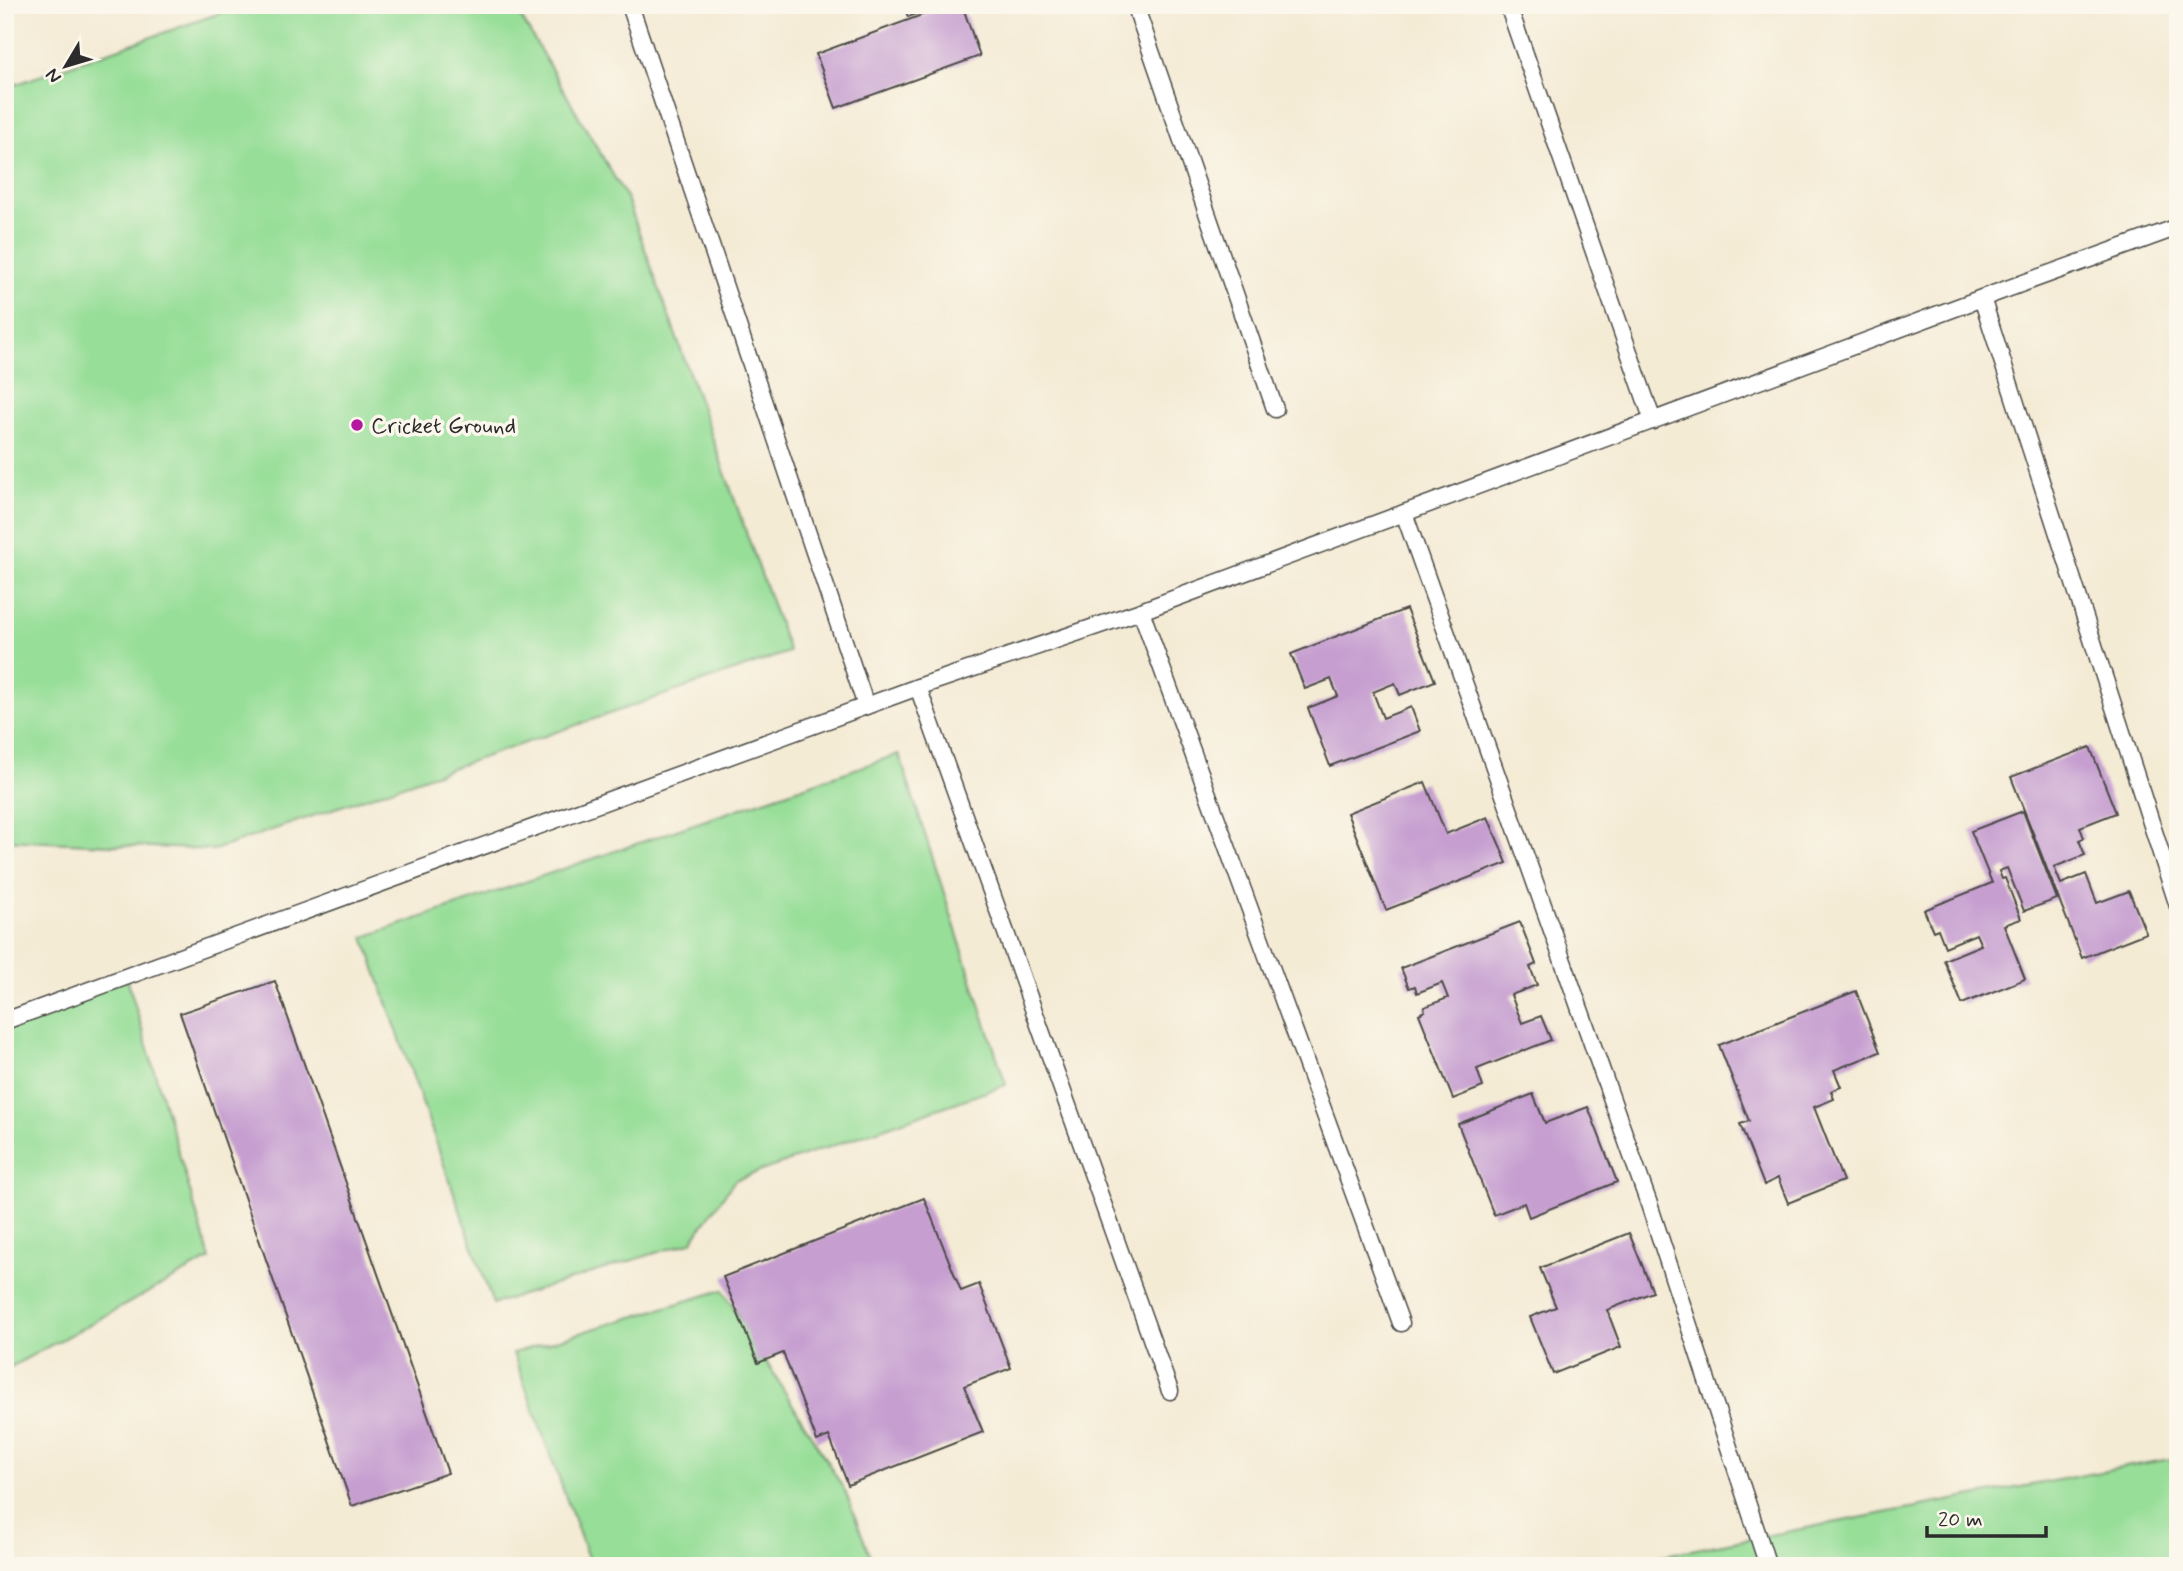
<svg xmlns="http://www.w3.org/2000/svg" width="2183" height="1571" viewBox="0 0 2183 1571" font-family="Mynerve,sans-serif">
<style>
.green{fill:#97de98;stroke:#618462;stroke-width:2}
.building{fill:#c69fd0}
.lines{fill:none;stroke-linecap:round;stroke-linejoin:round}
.lane-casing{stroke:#494844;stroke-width:19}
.lane{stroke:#fff;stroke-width:16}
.poi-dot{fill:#b5179e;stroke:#fbf7ec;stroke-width:2.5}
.labels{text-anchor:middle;stroke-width:7;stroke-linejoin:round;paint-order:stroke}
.poi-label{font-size:23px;fill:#2b2b2b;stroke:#fbf7ec;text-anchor:start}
</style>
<rect width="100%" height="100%" fill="#fbf7ec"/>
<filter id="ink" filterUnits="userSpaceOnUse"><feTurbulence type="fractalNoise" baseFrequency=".0143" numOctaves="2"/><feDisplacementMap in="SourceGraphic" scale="14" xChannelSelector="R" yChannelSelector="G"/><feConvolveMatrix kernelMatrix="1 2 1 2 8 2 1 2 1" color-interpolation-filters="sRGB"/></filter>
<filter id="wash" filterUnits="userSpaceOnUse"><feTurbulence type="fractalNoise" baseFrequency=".00686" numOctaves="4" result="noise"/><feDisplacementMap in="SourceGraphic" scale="28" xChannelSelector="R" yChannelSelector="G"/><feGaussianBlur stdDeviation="1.57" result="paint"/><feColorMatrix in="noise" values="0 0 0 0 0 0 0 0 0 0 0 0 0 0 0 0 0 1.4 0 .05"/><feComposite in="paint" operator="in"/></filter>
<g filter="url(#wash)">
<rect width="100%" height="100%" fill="#f4ebd5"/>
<g class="green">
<path d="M243 5H514L627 199 789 652 214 850 5 840V88Z"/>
<path d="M899 754 1006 1085 735 1180 691 1242 493 1304 364 937Z"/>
<path d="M127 978 210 1259 5 1370V1029Z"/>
<path d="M723 1290 845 1491 874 1566H591L513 1353Z"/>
<path d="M2178 1458V1566H1607L2152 1462Z"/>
</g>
<g id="blocks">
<g class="building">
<path d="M904 5H939V6L908 17Z"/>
<path d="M949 5H962L980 56 836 108 816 54Z"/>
<path d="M1406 609 1435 681 1400 695 1395 683 1373 692 1383 718 1411 707 1420 731 1330 766 1308 708 1338 696 1331 679 1305 689 1291 654Z"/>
<path d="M2090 747 2116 813 2080 827 2084 838 2079 840 2085 855 2054 867 2061 884 2086 874 2097 903 2129 891 2146 933 2082 958 2011 777Z"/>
<path d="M1425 782 1446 834 1488 817 1507 863 1386 910 1347 813Z"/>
<path d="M2023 811 2057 899 2024 911 2007 868 1999 871 2002 879 2005 878 2021 919 2004 925 2025 979 1962 1004 1944 960 1981 945 1976 934 1945 947 1938 929 1933 931 1924 910 1992 883 1971 831Z"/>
<path d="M1520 922 1536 964 1530 967 1537 985 1511 995 1522 1023 1541 1016 1551 1040 1477 1069 1483 1087 1453 1099 1419 1014 1425 1011 1424 1007 1448 998 1442 983 1417 993 1415 986 1409 988 1401 968Z"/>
<path d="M275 981 448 1473 352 1506 180 1013Z"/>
<path d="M1856 991 1880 1052 1834 1070 1841 1087 1831 1091 1834 1099 1814 1107 1843 1181 1788 1203 1778 1178 1764 1185 1740 1124 1749 1121 1719 1045Z"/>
<path d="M1533 1094 1545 1123 1588 1107 1617 1182 1529 1217 1524 1203 1494 1215 1458 1124Z"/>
<path d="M924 1198 961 1291 979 1284 1011 1368 964 1386 983 1432 848 1485 829 1436 817 1441 783 1353 758 1363 723 1277Z"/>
<path d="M1629 1233 1653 1292 1607 1310 1621 1347 1553 1374 1530 1317 1556 1307 1540 1268Z"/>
</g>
</g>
</g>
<g filter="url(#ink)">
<use href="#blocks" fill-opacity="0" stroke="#494844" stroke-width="2"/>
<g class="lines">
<defs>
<g id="lane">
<path d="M630 5 866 706"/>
<path d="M1135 5 1275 409"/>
<path d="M1508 5 1653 421"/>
<path d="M1982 298 2178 906"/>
<path d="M1404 513 1649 1204 1768 1566"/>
<path d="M1141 611 1401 1323"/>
<path d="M918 687 1170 1391"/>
<path d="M5 1021 918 687 1141 611 1982 298 2178 227"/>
</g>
</defs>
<use href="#lane" class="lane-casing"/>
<use href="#lane" class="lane"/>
</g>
</g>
<circle class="poi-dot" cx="357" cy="425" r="7"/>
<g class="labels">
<g class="poi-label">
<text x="371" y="433">Cricket Ground</text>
</g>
</g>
<rect width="2183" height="1571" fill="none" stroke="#fbf7ec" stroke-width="28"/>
<g transform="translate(66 66) rotate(232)" stroke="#fbf7ec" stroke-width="5" paint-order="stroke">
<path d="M0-5L12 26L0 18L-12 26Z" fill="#2b2b2b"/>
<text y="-10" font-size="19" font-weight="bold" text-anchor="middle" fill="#2b2b2b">N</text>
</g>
<path d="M1927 1526v10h119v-10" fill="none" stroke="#2b2b2b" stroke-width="3.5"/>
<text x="1938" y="1526" font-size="21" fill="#2b2b2b" stroke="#fbf7ec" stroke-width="5" paint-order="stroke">20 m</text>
</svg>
